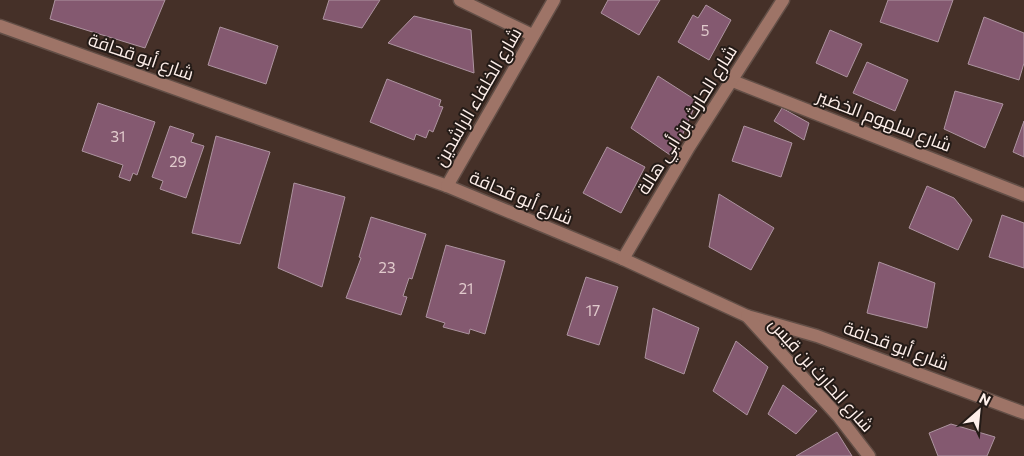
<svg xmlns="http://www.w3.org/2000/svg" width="1024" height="456" viewBox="0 0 1024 456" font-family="Commissioner,Cairo,sans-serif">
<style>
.building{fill:#845970;stroke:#ad94a0}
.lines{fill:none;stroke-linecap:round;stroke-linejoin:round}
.minor-casing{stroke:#634f47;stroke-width:15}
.minor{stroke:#9e7467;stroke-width:12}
.labels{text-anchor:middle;stroke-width:4;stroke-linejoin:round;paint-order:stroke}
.number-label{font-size:15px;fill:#e0cacc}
.street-label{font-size:18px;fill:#feefea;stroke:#241b17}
</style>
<rect width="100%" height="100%" fill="#453028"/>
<g class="building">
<path d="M55 0H165L145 48 50 19Z"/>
<path d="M329 0H380L362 28 323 19Z"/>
<path d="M608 0H660L639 35 601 13Z"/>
<path d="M888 0H953L938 42 880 22Z"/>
<path d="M706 5 731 20 709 60 678 42 693 15 698 18Z"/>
<path d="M414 16 471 30 474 73 388 43Z"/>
<path d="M984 17 1024 33V63L1019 80 968 64Z"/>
<path d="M220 27 278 46 266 84 208 65Z"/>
<path d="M830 30 862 44 847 77 816 63Z"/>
<path d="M867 62 908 80 895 111 853 93Z"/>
<path d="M658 76 697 101 673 157 631 128Z"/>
<path d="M387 79 441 100 439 106 443 107 433 132 429 130 426 138 416 134 414 140 370 122Z"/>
<path d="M955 91 1003 104 985 148 944 129Z"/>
<path d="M98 103 155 122 137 175 133 173 130 181 119 177 123 165 82 151Z"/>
<path d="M782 108 809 123 804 140 774 121Z"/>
<path d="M1024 121V157L1013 152Z"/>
<path d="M170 126 194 134 191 142 204 146 186 198 160 189 163 181 152 177Z"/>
<path d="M744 126 792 143 781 177 732 161Z"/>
<path d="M216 136 270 152 240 244 192 233Z"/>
<path d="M607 147 645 167 621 213 583 193Z"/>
<path d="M294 183 345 197 322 287 278 268Z"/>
<path d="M927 186 954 198 972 220 958 250 909 228Z"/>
<path d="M719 194 774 228 751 270 709 247Z"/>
<path d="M1002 215 1024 223V268L989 257Z"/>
<path d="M371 217 426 234 412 279 409 278 403 296 407 297 401 315 346 298 361 258 359 257Z"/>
<path d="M446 245 505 261 485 334 470 329 469 334 443 327 445 323 426 317Z"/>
<path d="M879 262 935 283 927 328 867 313Z"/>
<path d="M586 277 618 287 599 345 567 335Z"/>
<path d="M653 308 699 328 684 374 645 358Z"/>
<path d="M736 341 768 367 747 415 713 391Z"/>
<path d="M783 385 817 411 796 434 768 414Z"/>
<path d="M951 424 995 437 987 456H938L929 433Z"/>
<path d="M837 432 852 456H796Z"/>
</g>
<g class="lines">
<defs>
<g id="minor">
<path d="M460 0 532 35"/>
<path d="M0 26 447 186 623 259 747 316 817 336 1024 413"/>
<path d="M730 80 1024 195"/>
<path d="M447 186 554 0"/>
<path d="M623 259 689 147 783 0"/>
<path d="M747 316 839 417 869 456"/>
</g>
</defs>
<use href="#minor" class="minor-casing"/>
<use href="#minor" class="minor"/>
</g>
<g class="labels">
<g class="number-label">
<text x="705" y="36">5</text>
<text x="118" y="142">31</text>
<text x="178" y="167">29</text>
<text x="387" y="273">23</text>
<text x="466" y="294">21</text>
<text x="593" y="316">17</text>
</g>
<g class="street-label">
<text transform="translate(141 57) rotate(19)" y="6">شارع أبو قحافة</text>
<text transform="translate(478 97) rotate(-60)" y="6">شارع الخلفاء الراشدين</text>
<text transform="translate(687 120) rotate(-58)" y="6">شارع الحارث بن أبي هالة</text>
<text transform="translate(884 121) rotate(21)" y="6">شارع سلهوم الخضير</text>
<text transform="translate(521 198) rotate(23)" y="6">شارع أبو قحافة</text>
<text transform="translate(896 346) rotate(20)" y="6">شارع أبو قحافة</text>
<text transform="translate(821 375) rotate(48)" y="6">شارع الحارث بن قيس</text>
</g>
</g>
<g transform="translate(979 411) rotate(27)" stroke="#241b17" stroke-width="4" paint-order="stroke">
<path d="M0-4L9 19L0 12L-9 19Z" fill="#feefea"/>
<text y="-8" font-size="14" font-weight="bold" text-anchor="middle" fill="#feefea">N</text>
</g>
</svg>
